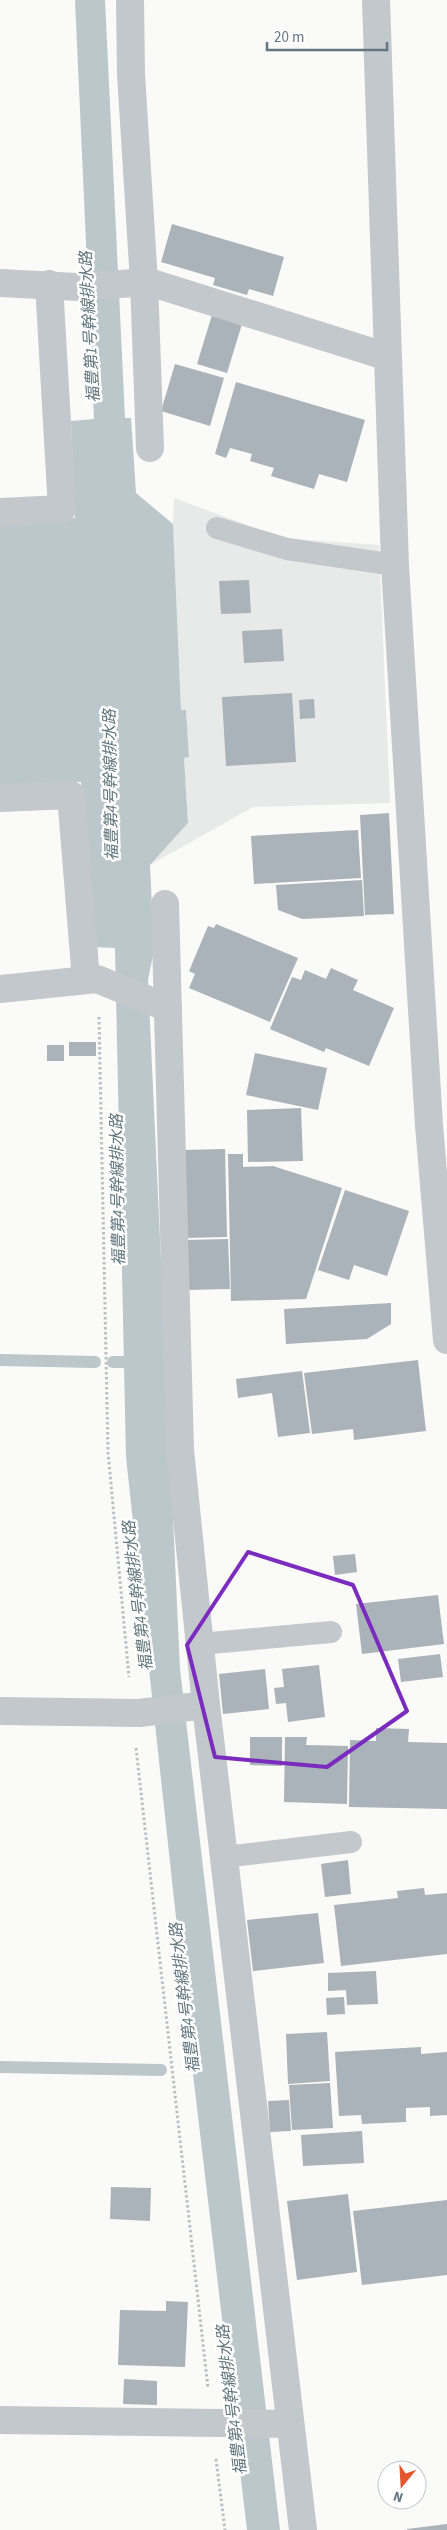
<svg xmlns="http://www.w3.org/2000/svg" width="447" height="2530" viewBox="0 0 447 2530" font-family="'Source Sans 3','Noto Sans JP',sans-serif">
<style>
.built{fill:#e8e9e9}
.water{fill:#bbc7cb}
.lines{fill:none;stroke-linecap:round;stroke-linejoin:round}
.stream{stroke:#bbc7cb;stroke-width:12}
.building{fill:#aab3b9}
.path{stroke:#bbbfc2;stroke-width:3;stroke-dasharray:2.5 2.5;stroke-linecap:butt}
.service{stroke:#c3c8cc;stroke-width:22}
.minor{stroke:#c3c8cc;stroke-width:28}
.marked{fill:none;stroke:#7b2cbf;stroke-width:4;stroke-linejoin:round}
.labels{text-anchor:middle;stroke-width:5;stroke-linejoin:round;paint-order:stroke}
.water-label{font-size:16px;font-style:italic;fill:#60757c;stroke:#fff}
</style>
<rect width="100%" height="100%" fill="#fafaf8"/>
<path class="built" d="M174 498 282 538 379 545 390 803 253 807 150 865 188 823 184 758 189 757 186 710H181L173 524Z"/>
<path class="water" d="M75 0H105L125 418H131L136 493 173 524 181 710H186L189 757 184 758 188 823 150 865 154 950 148 980 180 1669 280 2530H247L193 2074 126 1457 115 948 92 947 81 782 0 785V524L75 518 71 421 94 419Z"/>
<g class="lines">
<g class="stream">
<path d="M0 1360 95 1362"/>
<path d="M113 1362H136"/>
<path d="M0 2067 161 2070"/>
</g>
</g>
<g class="building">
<path d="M172 224 284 257 273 296 249 289 247 295 213 285 215 278 161 262Z"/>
<path d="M212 315 242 324 227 373 197 364Z"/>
<path d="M175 364 224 378 210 426 161 411Z"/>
<path d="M236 382 365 420 347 482 319 474 314 489 271 476 274 468 250 461 252 454 230 448 226 458 215 454Z"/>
<path d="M249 580 251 613 221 614 219 581Z"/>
<path d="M282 629 284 661 244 663 242 631Z"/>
<path d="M292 693 296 762 226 766 222 697Z"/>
<path d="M314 699 315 718 300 719 299 700Z"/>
<path d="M389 813 394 914 365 915 360 815Z"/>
<path d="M358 830 361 878 254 884 251 836Z"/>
<path d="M362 880 364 916 302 919 278 910 276 885Z"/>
<path d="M216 924 298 958 270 1022 189 988 195 974 189 971 208 926 214 928Z"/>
<path d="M331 968 358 980 353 990 394 1008 369 1066 326 1048 324 1052 270 1029 292 977 301 980 305 970 326 979Z"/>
<rect x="69" y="1042" width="27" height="14"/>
<rect x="47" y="1045" width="17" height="16"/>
<path d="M255 1053 327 1068 318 1110 246 1095Z"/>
<path d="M301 1108 303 1161 248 1162 247 1110Z"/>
<path d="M225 1149 227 1237 185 1238 183 1150Z"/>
<path d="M228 1154H243V1167L273 1166 342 1188 306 1299 231 1301Z"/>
<path d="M345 1190 409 1211 387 1276 354 1265 349 1280 318 1270Z"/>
<path d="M228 1239 230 1289 186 1290 185 1240Z"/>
<path d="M391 1303V1324L367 1339 286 1344 284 1309Z"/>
<path d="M418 1360 426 1431 354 1440 353 1429 312 1434 304 1373Z"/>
<path d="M302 1371 310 1433 278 1437 272 1393 238 1398 236 1379Z"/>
<path d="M355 1554 357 1572 335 1575 333 1556Z"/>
<path d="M438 1595 444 1644 362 1654 356 1604Z"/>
<path d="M440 1654 443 1677 401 1682 398 1659Z"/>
<path d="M319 1665 325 1717 288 1722 286 1703 276 1704 274 1688 284 1687 282 1669Z"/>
<path d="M265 1669 269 1709 223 1714 219 1674Z"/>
<path d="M376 1728 409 1729 408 1742 447 1743V1809L349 1807 350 1740 376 1741Z"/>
<path d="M250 1737H282V1766L250 1765Z"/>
<path d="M285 1737H307L306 1745 348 1746 347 1804 284 1802Z"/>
<path d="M348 1860 351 1894 325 1897 321 1864Z"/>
<path d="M424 1888 425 1895 447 1893V1954L341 1966 334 1905 398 1898 397 1891Z"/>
<path d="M318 1913 324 1963 253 1971 247 1920Z"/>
<path d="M376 1971 378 2004 347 2005 346 1990 328 1991V1973Z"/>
<path d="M344 1997 345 2014 327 2015 326 1998Z"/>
<path d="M327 2032 330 2081 288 2084 286 2034Z"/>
<path d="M421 2047V2054L447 2052V2115L430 2116V2107L406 2108V2122L362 2124 361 2115 339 2116 335 2052Z"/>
<path d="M330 2083 333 2128 292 2130 289 2085Z"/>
<path d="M289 2100 291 2131 270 2132 268 2101Z"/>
<path d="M362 2131 364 2163 303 2166 301 2135Z"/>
<path d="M111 2187 151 2188 150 2221 110 2219Z"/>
<path d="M348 2194 357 2272 297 2280 287 2201Z"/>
<path d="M447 2200V2275L362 2285 353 2211Z"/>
<path d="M166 2301 188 2302 185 2367 118 2365 120 2310 166 2311Z"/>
<path d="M124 2379 157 2381V2405L123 2404Z"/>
<path d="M447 2524V2530H407V2529Z"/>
</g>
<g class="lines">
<g class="path">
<path d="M99 1017 108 1452 129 1677"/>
<path d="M136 1748 208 2388"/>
<path d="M216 2459 225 2530"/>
</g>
<g class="service">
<path d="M217 528 287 549 395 565"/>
<path d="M200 1644 331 1632"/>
<path d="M224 1857 351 1842"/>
</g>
<g class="minor">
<path d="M130 0 131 74 144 282 150 448"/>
<path d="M376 0 395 565 429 1125 447 1340"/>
<path d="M0 283 77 287 149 282 388 357"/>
<path d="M0 512 62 509 49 284"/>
<path d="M0 798 71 795 86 980"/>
<path d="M165 904 180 1450 206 1705 303 2530"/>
<path d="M0 989 97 979 168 1008"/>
<path d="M0 1711 139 1713 206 1705"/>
<path d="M0 2420 290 2424"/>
</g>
</g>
<path class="marked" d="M248 1552 353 1585 407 1711 327 1767 215 1757 187 1645Z"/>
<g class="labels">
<g class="water-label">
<text transform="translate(89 327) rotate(-93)" y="6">福豊第1号幹線排水路</text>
<text transform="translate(110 785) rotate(-91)" y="6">福豊第4号幹線排水路</text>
<text transform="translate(117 1190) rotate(-91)" y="6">福豊第4号幹線排水路</text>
<text transform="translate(137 1596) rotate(-97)" y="6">福豊第4号幹線排水路</text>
<text transform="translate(184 1998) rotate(-97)" y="6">福豊第4号幹線排水路</text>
<text transform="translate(231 2400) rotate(-97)" y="6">福豊第4号幹線排水路</text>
</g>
</g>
<g transform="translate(402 2485) rotate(198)"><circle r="24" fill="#ffffff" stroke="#c1c8cd"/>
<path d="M0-4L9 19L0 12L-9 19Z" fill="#e4572e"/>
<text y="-8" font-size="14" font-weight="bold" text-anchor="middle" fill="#657683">N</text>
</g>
<path d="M267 42v8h120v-8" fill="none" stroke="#657683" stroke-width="2.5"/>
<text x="274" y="42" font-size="15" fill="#657683" stroke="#ffffff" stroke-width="4" paint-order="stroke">20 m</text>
</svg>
